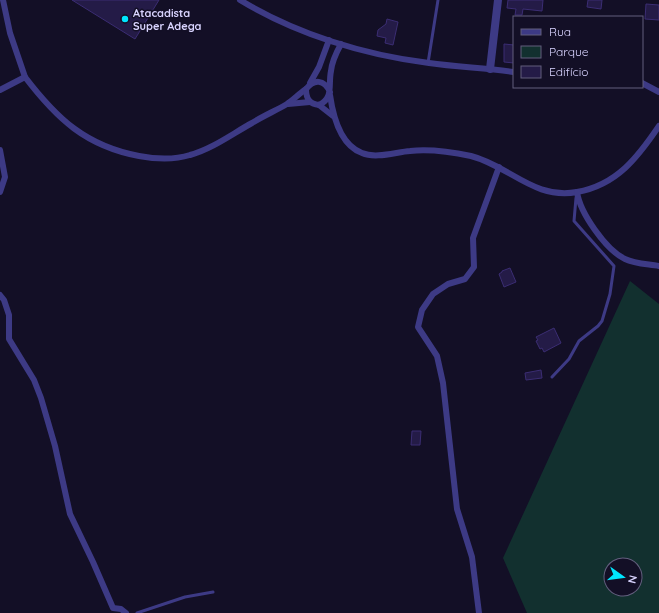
<svg xmlns="http://www.w3.org/2000/svg" width="659" height="613" viewBox="0 0 659 613" font-family="Quicksand,sans-serif">
<style>
.green{fill:#12302f;fill-rule:evenodd}
.building{fill:#241b47;stroke:#3b2d73}
.lines{fill:none;stroke-linecap:round;stroke-linejoin:round}
.service{stroke:#3d3a85;stroke-width:3}
.minor{stroke:#3d3a85;stroke-width:6}
.tertiary{stroke:#3d3a85;stroke-width:8}
.poi-dot{fill:#00e5ff;stroke:#130f26;stroke-width:1.5}
.labels{text-anchor:middle;stroke-width:3;stroke-linejoin:round;paint-order:stroke}
.poi-label{font-size:11px;font-weight:bold;fill:#d9d4ff;stroke:#130f26;text-anchor:start}
</style>
<rect width="100%" height="100%" fill="#130f26"/>
<path class="green" d="M630 281 659 304V613H527L503 558ZM611 565H635V589H611Z"/>
<g class="building">
<path d="M72 0H159L135 39Z"/>
<path d="M508 0H543L542 11 523 9 522 15H515L516 9 507 8Z"/>
<path d="M588 0H602L601 9 587 7Z"/>
<path d="M646 4 659 5V20L645 19Z"/>
<path d="M387 19 398 22 393 45 385 43 386 38 377 36 378 30 386 24Z"/>
<path d="M504 44 514 45V63L504 62Z"/>
<path d="M510 268 516 282 504 287 499 274 502 272V271Z"/>
<path d="M554 328 561 343 544 352 542 348 540 349 536 341 538 340 536 337Z"/>
<path d="M541 370 542 378 526 380 525 373Z"/>
<path d="M412 431H421L420 445H411Z"/>
</g>
<g class="lines">
<g class="service">
<path d="M428 63 438 0"/>
<path d="M552 377 569 359 579 341 598 326 602 321 610 294 614 266 574 221 576 198"/>
<path d="M137 613 185 597 213 592"/>
</g>
<g class="minor">
<path d="M3 0 10 33 25 77"/>
<path d="M240 0C296 34 364 55 429 63 457 67 486 68 514 72"/>
<path d="M310 83 319 67 329 40"/>
<path d="M642 83 659 92"/>
<path d="M0 90 25 77C57 119 86 146 139 156 155 159 174 160 190 155 212 149 232 134 252 123 263 116 275 111 287 104 293 100 300 93 306 89"/>
<path d="M330 92C324 79 314 79 306 89 306 98 309 104 319 105 334 98 328 85 331 71 332 61 336 53 341 44"/>
<path d="M330 95C333 116 340 145 362 153 376 159 396 152 410 151 430 149 452 152 471 156 510 166 534 200 577 192 617 185 638 157 659 126"/>
<path d="M288 104 310 102"/>
<path d="M319 105 333 116"/>
<path d="M0 150 5 177 0 192"/>
<path d="M577 192C580 213 606 250 625 259 635 264 648 264 659 266"/>
<path d="M0 295 4 300 9 315V339L34 380 41 398 55 446 70 514 93 562 113 608 121 609 126 613"/>
<path d="M479 613 472 557 457 509 443 383 437 356 418 327 422 310 433 294 448 284 465 279 474 267 473 238 499 167"/>
</g>
<path class="tertiary" d="M490 69 498 0"/>
</g>
<circle class="poi-dot" cx="125" cy="19" r="4"/>
<g class="labels">
<g class="poi-label">
<text x="133" y="17">Atacadista<tspan x="133" dy="13">Super Adega</tspan></text>
</g>
</g>
<rect x="513" y="16" width="130" height="72" fill="#130f26" stroke="#625e7d"/>
<rect x="521" y="29" width="20" height="6" fill="#3d3a85" stroke="#625e7d"/>
<text x="549" y="36" font-size="12" fill="#d9d4ff">Rua</text>
<rect x="521" y="46" width="20" height="12" fill="#12302f" stroke="#625e7d"/>
<text x="549" y="56" font-size="12" fill="#d9d4ff">Parque</text>
<rect x="521" y="66" width="20" height="12" fill="#241b47" stroke="#625e7d"/>
<text x="549" y="76" font-size="12" fill="#d9d4ff">Edifício</text>
<g transform="translate(623 577) rotate(104)"><circle r="19" fill="#130f26" stroke="#625e7d"/>
<path d="M0-3L7 15L0 10L-7 15Z" fill="#00e5ff"/>
<text y="-6" font-size="11" font-weight="bold" text-anchor="middle" fill="#d9d4ff">N</text>
</g>
</svg>
